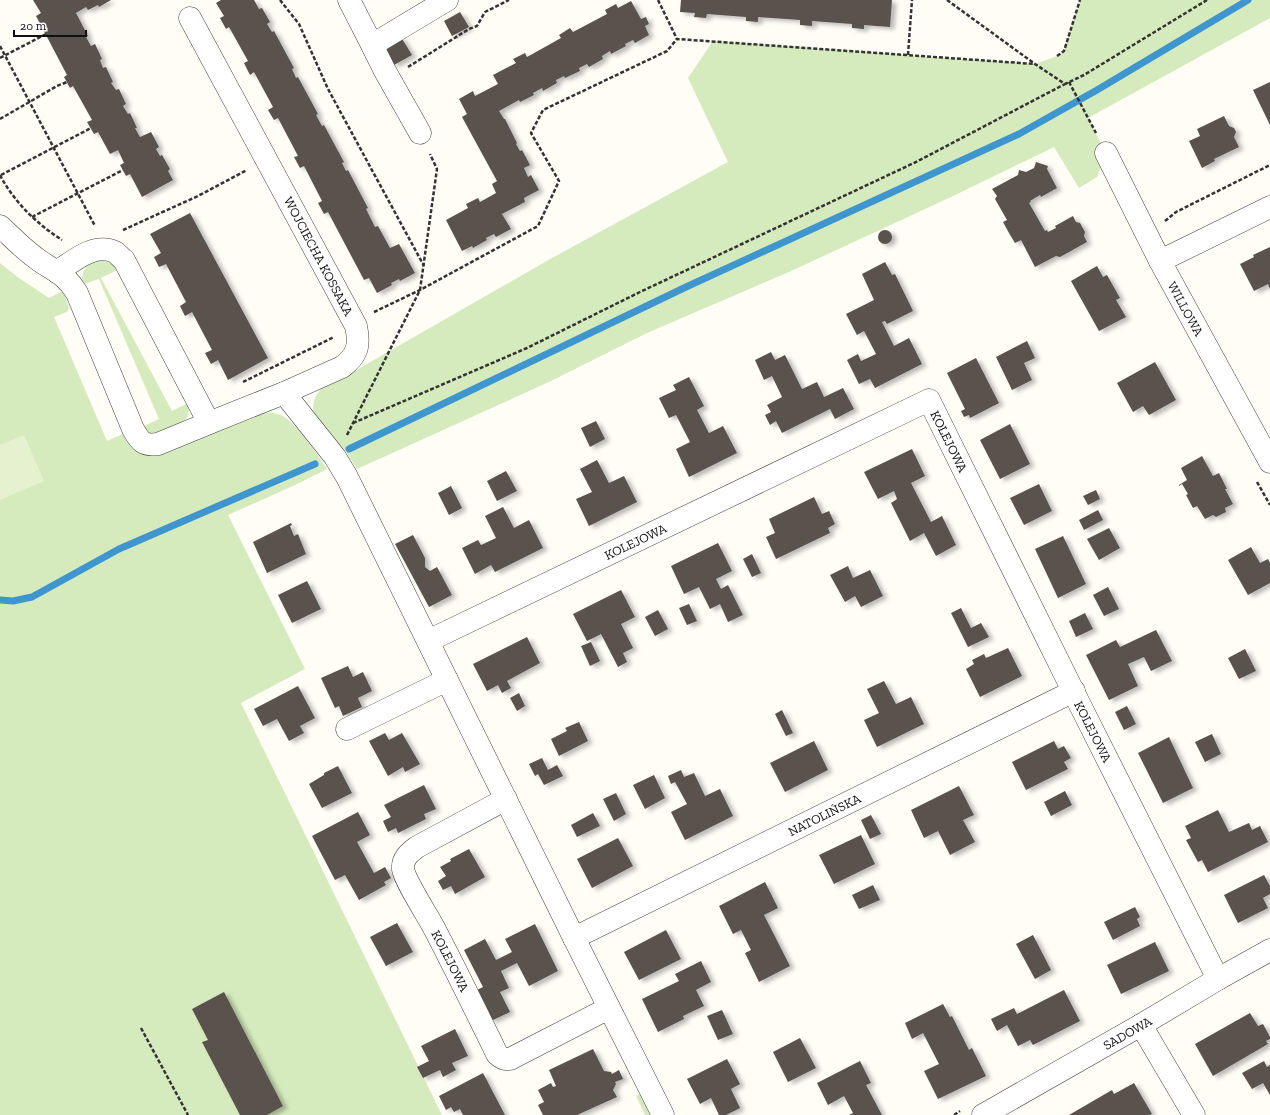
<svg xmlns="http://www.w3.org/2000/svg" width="1270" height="1115" viewBox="0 0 1270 1115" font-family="'Zilla Slab',serif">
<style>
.green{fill:#d5ebbd}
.pitch{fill:#e6f2cf}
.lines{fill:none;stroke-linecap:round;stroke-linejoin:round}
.stream{stroke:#3f96cf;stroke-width:7}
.building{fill:#5a524d;filter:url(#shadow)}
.minor-casing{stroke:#444;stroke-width:23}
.path{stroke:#333;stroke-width:2.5;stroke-dasharray:4 2;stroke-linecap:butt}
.minor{stroke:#fff;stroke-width:22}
.labels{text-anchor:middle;stroke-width:4;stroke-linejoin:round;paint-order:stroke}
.street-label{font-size:13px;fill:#111;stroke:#fff}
</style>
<defs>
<filter id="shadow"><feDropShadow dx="4.5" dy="2.5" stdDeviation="2" flood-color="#0004"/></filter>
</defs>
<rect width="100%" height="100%" fill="#fffdf5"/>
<g class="green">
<path d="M1080 0H1270V18L1088 118 1106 153 1097 177 1079 188 1054 147 951 197 789 272 647 333 549 382 357 469 345 450 319 423 314 414 313 408 314 400 319 391 323 387 346 376 552 258 728 162 688 78 713 41 1035 64 1057 56 1064 51Z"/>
<path d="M101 260 111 263 117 270 101 278 172 411 188 403C189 409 189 414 186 419 182 424 160 434 153 433 149 433 145 430 142 427L159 419 99 279 87 283H85L82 279C83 267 89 263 101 260Z"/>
<path d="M0 263 19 278 49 298 63 291 64 293 69 308 67 312 54 317 107 441 123 434C129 449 140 457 156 455L257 414C265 413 273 412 281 415 297 423 317 454 327 469L293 486 228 515 305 669 241 703 442 1115H0Z"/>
<path d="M644 1092 655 1115H645L636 1096Z"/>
</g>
<path class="pitch" d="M24 435 44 481 0 500V445Z"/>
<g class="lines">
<g class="stream">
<path d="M349 449 686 287 1019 134 1097 90 1248 0"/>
<path d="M0 600 13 601 32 597 119 549 315 464"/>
</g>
</g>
<g class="building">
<path d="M33 0H111L99 7 98 5 88 10 86 7 76 13 88 36 86 37 91 46 95 44 102 59 100 60 103 68 106 67 113 82 111 83 116 90 119 89 126 104 123 106 128 114 130 113 137 128H135L140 137 151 132 159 147 156 149 160 156 162 155 170 169 168 171 173 180 142 197 130 174 126 176 120 165 124 163 118 150 110 154 98 132 94 134 87 122 92 120 73 86 70 88 64 77 67 75 36 16 41 13Z"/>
<path d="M221 0H254L259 9 262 8 270 22 267 24 272 32 274 31 294 68 292 69 296 78 298 77 318 114 316 115 322 126 324 125 344 162 342 163 346 171 348 170 368 208 366 209 375 227 378 226 390 248 399 244 415 273 400 281 399 279 391 283 392 285 377 293 369 278 364 280 328 212 324 214 318 203 322 201 304 166 300 168 294 157 298 156 278 118 274 120 268 110 273 107 254 72 250 75 244 63 248 61 229 27 226 29 220 18 224 16 216 3Z"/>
<path d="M681 0H892L890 27 864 25V29L852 28V24L812 21V26L800 25V20L758 17V22L746 21V17L707 14 706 18 694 17 695 13 680 12Z"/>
<path d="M631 1 641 19 646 17 649 24 645 26 649 35 635 43 633 40 625 44 626 46 611 54 610 51 602 56 603 59 589 67 587 64 579 68 580 71 565 78 564 76 556 80 557 83 543 91 542 88 533 93 534 95 520 102 519 100 499 111 504 119H505L517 143 516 144 520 151 522 150 530 165 524 168 528 177 531 175 539 190 524 198 525 202 502 214 511 229 496 237 494 234 486 238 487 240 473 248 472 246 462 251 446 220 468 208 466 204 478 198 480 202 496 193 492 184 497 181 462 117 467 114 459 99 473 91 475 96 498 84 493 75 516 63 513 59 525 53 527 57 561 38 559 35 570 28 573 32 607 14 605 10 616 4 618 8Z"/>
<path d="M460 12 469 27 452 36 444 21Z"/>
<path d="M401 37 412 55 394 65 384 47Z"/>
<path d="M1270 82V125L1253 90Z"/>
<path d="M1224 116 1229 126 1234 128 1236 132 1234 137 1239 147 1214 159 1215 161 1202 168 1189 141 1200 136 1197 129Z"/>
<path d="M1036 162 1048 166 1047 169 1057 188 1041 197 1040 195 1030 201 1031 202 1029 203 1045 231 1047 230 1048 232 1056 228 1055 226 1073 216 1076 222 1080 223 1085 232 1084 236 1087 242 1060 257 1056 256 1035 267 1021 240 1015 243 1009 233 1003 222 1007 220 995 199 997 196 992 189 1018 175 1019 170 1026 172 1034 168Z"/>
<path d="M190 213 268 358 228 380 218 360 211 364 205 353 212 350 192 312 185 316 180 306 186 302 166 264 159 267 154 257 161 253 150 234Z"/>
<circle cx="885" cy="237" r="7"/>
<path d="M1270 247V289L1268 284 1254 291 1240 264 1254 257 1253 255Z"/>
<path d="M885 262 892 275 895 274 913 311 887 324 885 321 882 322 894 346 909 338 922 364 875 388 870 379 859 384 847 360 858 354 861 361 876 354 864 331 857 335 846 314 874 300 862 274Z"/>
<path d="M1097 266 1103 277 1107 275 1120 298 1116 300 1126 317 1099 331 1071 281Z"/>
<path d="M1027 341 1035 358 1024 363 1032 380 1012 390 996 357Z"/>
<path d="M771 352 775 360 785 355 802 389 817 382 824 397 843 388 854 409 835 419 830 409 782 433 776 421 770 425 765 415 771 412 767 405 782 397 772 376 764 380 755 360Z"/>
<path d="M976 358 999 403 970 418 969 415 964 417 961 411 965 409 947 373Z"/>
<path d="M1155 362 1176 400 1149 415 1143 406 1133 412 1117 383Z"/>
<path d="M689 377 704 406 697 410 709 433 723 426 737 453 689 477 676 449 690 442 676 415 669 418 659 398 676 390 673 385Z"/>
<path d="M596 421 605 439 590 447 581 428Z"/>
<path d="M1010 424 1030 464 1000 479 980 440Z"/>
<path d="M912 449 925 476 911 483 931 522 942 516 956 545 936 556 924 533 910 541 891 503 897 499 894 491 878 499 864 472Z"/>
<path d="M1202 456 1213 476 1219 473 1227 489H1225L1233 504 1225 508 1226 512 1216 517 1213 515 1205 519 1197 506 1193 508 1186 495 1188 494 1182 484 1179 486V485L1187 480 1181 468Z"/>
<path d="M597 460 609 483 624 476 637 502 589 526 576 499 592 492 580 469Z"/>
<path d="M506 471 517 491 497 501 487 481Z"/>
<path d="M1039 484 1052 511 1024 525 1010 498Z"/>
<path d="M451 486 462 508 449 515 438 493Z"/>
<path d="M1096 490 1100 499 1088 505 1083 496Z"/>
<path d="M814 497 822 514 829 511 835 524 828 528 830 533 776 559 766 537 775 533 769 519Z"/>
<path d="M503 507 514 528 529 520 543 548 495 572 491 565 475 574 462 548 478 540 481 545 496 538 485 516Z"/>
<path d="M1098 510 1103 520 1084 530 1079 520Z"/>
<path d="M291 523 292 525 290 526 294 536 298 534 306 554 267 573 253 542Z"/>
<path d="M1109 528 1120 548 1099 560 1087 539Z"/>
<path d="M413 535 425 558V567L430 571 437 567 452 595 429 607 395 544Z"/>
<path d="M1063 536 1086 584 1058 598 1035 549Z"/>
<path d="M718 543 732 571 716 579 721 589 728 585 743 615 728 622 720 604 710 609 699 587 684 594 671 566Z"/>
<path d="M1251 547 1260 563 1268 559 1270 563V583L1248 595 1228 560Z"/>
<path d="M752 554 761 573 752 577 743 559Z"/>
<path d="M848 566 853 578 870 570 883 596 861 607 855 596 845 602 830 575Z"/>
<path d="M307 581 321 609 292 623 278 595Z"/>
<path d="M1108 587 1119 609 1104 616 1093 595Z"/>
<path d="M621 590 635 617 621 624 633 648 623 653 627 662 618 667 601 634 587 641 573 614Z"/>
<path d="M689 604 697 621 687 625 679 608Z"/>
<path d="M961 608 971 628 981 623 989 637 968 647 951 613Z"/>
<path d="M658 610 668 629 655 636 645 617Z"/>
<path d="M1085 613 1093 629 1076 637 1069 621Z"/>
<path d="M1156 630 1172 661 1151 671 1144 657 1128 664 1138 686 1109 700 1086 655 1116 640 1120 647Z"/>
<path d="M527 637 540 663 507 681 511 688 502 693 498 685 487 691 473 664Z"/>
<path d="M591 642 600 661 590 666 581 646Z"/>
<path d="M1008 648 1022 676 980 697 966 669 974 664 972 660 984 654 986 658Z"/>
<path d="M1245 649 1256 671 1239 679 1228 658Z"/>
<path d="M348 666 353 677 363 672 372 691 358 698 362 707 343 716 339 706 335 708 321 678Z"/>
<path d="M884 681 896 704 911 697 924 724 877 747 864 720 879 713 867 689Z"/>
<path d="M298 686 315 718 300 726 304 733 289 741 277 719 263 726 254 709Z"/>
<path d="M519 693 525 706 517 711 510 698Z"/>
<path d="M1127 706 1136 724 1124 730 1115 712Z"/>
<path d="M782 710 793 733 786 736 775 714Z"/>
<path d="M579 722 588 741 559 756 551 739 567 731 565 728Z"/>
<path d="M385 733 389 740 402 733 420 764 405 772 403 767 388 776 369 741Z"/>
<path d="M1212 734 1221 754 1205 762 1195 742Z"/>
<path d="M1169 737 1193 788 1163 803 1138 753Z"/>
<path d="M814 741 828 770 785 792 770 763Z"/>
<path d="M1054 741 1058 749 1064 746 1071 758 1064 762 1068 769 1026 790 1012 762Z"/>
<path d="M542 758 548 770 557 765 563 776 544 785 538 774 535 776 529 764Z"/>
<path d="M338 766 352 793 322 808 309 784 324 775V773Z"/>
<path d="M681 770 684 777 694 773 705 796 720 789 733 816 685 840 671 812 687 804 675 782 671 784 668 776Z"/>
<path d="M654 775 665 798 645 809 633 785Z"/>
<path d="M424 785 436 809 424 814 426 819 398 833 396 828 388 832 383 821 391 817 384 805Z"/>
<path d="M959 786 974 815 963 820 975 842 950 855 938 831 924 838 911 810Z"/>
<path d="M1065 791 1072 805 1051 816 1044 802Z"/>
<path d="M616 793 626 814 614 821 603 799Z"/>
<path d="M1218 810 1229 832 1249 823 1252 830 1260 826 1268 842 1208 872 1202 860 1198 862 1186 840 1191 838 1185 826Z"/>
<path d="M358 812 370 835 357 842 374 873 385 867 391 878 384 882 386 885 359 900 345 875 335 880 312 836Z"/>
<path d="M593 813 600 826 577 837 571 825Z"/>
<path d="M871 815 881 834 870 839 861 820Z"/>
<path d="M861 835 875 864 834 884 819 855Z"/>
<path d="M618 838 633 866 592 888 577 859Z"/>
<path d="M469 849 485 877 455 894 451 886 443 890 438 881 446 876 440 867 451 861 450 859Z"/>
<path d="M1264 875 1270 886V894L1263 898 1268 908 1238 923 1224 895Z"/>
<path d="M765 882 778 908 764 915 790 966 759 982 745 953 751 950 741 930 733 934 719 906Z"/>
<path d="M873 885 880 900 859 909 852 895Z"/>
<path d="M1135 907 1140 917 1137 919 1140 926 1113 940 1104 922Z"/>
<path d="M397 923 413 952 386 966 370 937Z"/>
<path d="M535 924 558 971 529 986 517 963 501 971 509 988 500 992 510 1012 491 1021 475 991 483 987 464 950 485 939 496 960 512 952 505 939Z"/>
<path d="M666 930 681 959 639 980 624 952Z"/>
<path d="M1033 935 1051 970 1035 979 1016 944Z"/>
<path d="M1155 942 1169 971 1121 994 1107 965Z"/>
<path d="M701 961 711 982 696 990 704 1006 683 1016 684 1019 658 1032 642 999 679 981 675 974Z"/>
<path d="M1064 990 1080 1021 1033 1045 1030 1040 1018 1046 1007 1025 997 1031 991 1019 1014 1008 1017 1014Z"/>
<path d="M224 992 283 1106 267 1115H240L202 1042 208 1040 192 1009Z"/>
<path d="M943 1004 950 1017 952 1016 969 1050 972 1048 986 1076 938 1099 924 1071 939 1064 923 1033 912 1039 905 1023Z"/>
<path d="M722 1010 733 1034 718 1040 707 1016Z"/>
<path d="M1250 1013 1258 1026 1263 1024 1270 1037V1039L1266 1041 1268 1044 1213 1076 1195 1044Z"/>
<path d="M455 1029 468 1056 452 1063 456 1070 443 1077 440 1070 423 1078 417 1067 429 1061 421 1046Z"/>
<path d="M800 1038 816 1068 788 1082 773 1052Z"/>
<path d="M593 1049 604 1071 611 1072 612 1074 619 1070 623 1079 615 1082 616 1084 613 1090 617 1097 577 1115H543L538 1105 544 1102 538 1090 551 1083 553 1087 556 1086 549 1070Z"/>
<path d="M727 1059 740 1084 731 1089 740 1108 726 1115H719L711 1098 700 1104 687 1079Z"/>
<path d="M860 1061 871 1083 866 1085 882 1115H849L853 1113 844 1096 828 1105 817 1083Z"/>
<path d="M1264 1061 1267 1067 1270 1065V1095L1263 1083 1252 1089 1242 1073Z"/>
<path d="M483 1073 505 1115H463L460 1109 454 1112 451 1107 446 1110 439 1096Z"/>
<path d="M1134 1083 1152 1114 1149 1115H1069L1112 1090 1114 1094Z"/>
</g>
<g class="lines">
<defs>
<g id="minor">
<path d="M349 0 372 45 447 0"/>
<path d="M372 45 385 71 420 133"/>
<path id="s1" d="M1106 153 1160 261 1270 462"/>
<path d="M0 226C13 238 25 251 40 261 56 272 66 275 77 293L133 429C140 442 144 446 158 444L209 423 284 393 342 367C358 355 360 345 356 326L190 18"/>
<path d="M1160 261 1270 207"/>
<path d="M57 272C73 261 95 242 115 252 118 254 121 258 124 260L209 423"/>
<path d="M284 393 335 457 347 477 574 938 663 1115"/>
<path id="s2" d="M428 641 929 400 1079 703 1218 979"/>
<path d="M347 729 447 680"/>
<path id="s3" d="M506 799 417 847C409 853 402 859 403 869 405 881 426 913 433 926 455 968 476 1011 497 1054 501 1058 504 1060 510 1059L609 1008"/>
<path id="s4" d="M574 938 1074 691"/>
<path d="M1141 1025 1194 1115"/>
<path id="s5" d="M983 1115 1141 1025 1218 979 1270 950"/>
</g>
</defs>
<use href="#minor" class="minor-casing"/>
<g class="path">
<path d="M280 0 299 24 328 89 424 266"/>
<path d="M658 0 677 39 1035 64"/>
<path d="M947 0 1035 64 1065 84 1084 75 1207 0"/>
<path d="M0 46 95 226"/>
<path d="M908 55 912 0"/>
<path d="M1057 56 1064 51 1080 0"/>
<path d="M0 58 46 34"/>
<path d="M408 67 469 29 477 26 485 12 509 0"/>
<path d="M1069 82 1096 133"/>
<path d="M0 119 57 86 67 82"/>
<path d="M0 175C14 202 37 224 62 240"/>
<path d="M1 175 91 128"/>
<path d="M32 217 123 170"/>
<path d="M1165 221 1176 212 1270 165"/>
<path d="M123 230 198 196 247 170"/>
<path d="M374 312 420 290 538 226 559 181 531 133 543 110 667 51 677 39"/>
<path d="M243 382 334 337"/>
<path d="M353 423 527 348 640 292 916 162 1065 84"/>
<path d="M347 435 420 290 437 169 430 154"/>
<path d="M1257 482 1270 505"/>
<path d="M141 1028 188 1115"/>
<path d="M954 1115 960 1111"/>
</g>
<use href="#minor" class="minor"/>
</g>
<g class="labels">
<g class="street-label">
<text transform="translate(319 256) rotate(62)" y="5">WOJCIECHA KOSSAKA</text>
<text dy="5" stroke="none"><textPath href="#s1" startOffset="175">WILLOWA</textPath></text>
<text dy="5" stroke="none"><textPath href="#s2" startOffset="602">KOLEJOWA</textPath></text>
<text dy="5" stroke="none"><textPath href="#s2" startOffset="230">KOLEJOWA</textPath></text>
<text dy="5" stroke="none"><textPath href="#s2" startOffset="926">KOLEJOWA</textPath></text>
<text dy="5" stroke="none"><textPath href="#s4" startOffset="279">NATOLIŃSKA</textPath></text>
<text dy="5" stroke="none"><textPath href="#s3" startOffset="232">KOLEJOWA</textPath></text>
<text dy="5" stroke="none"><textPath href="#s5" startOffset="166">SADOWA</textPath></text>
</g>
</g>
<path d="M14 30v6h72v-6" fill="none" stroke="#111111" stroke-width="2"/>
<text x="20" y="30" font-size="12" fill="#111111" stroke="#ffffff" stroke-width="3" paint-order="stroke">20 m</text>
</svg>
